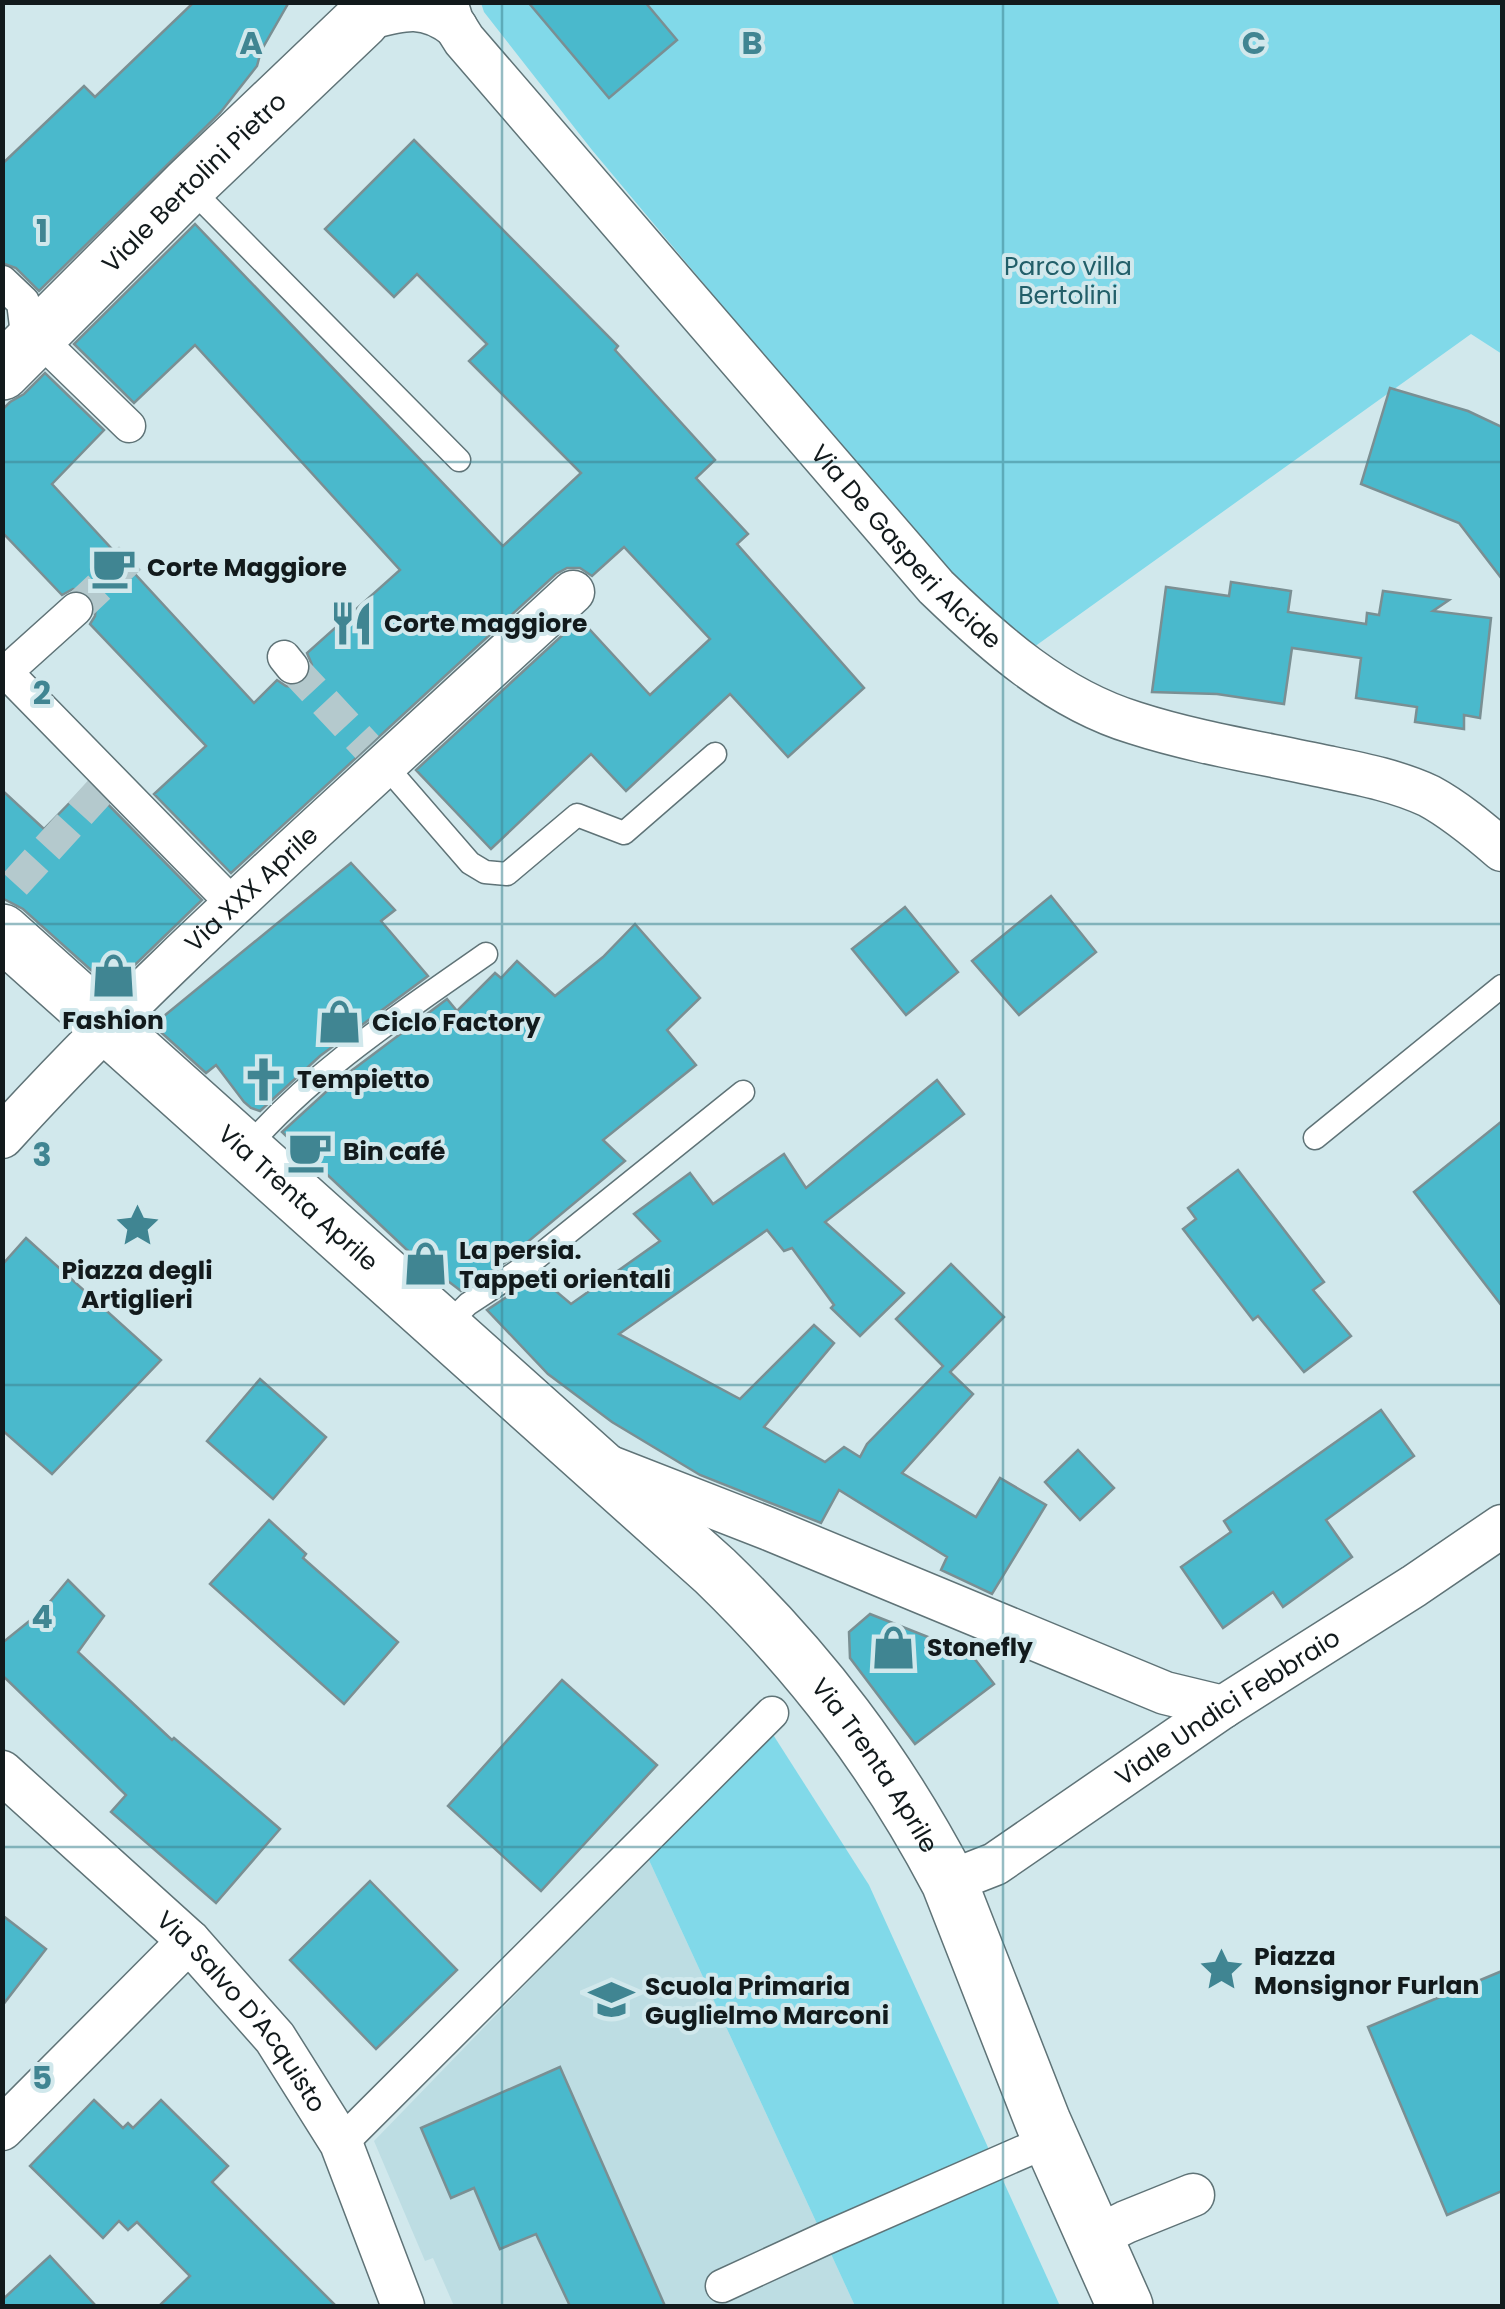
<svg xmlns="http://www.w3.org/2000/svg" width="1505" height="2309" viewBox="0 0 1505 2309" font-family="Poppins,sans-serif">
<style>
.built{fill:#bddde3}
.green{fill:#81d9e9}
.building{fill:#4ab9cc;stroke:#7a8f93;stroke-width:2.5}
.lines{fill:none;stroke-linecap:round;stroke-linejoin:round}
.pedestrian-tunnel{stroke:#b4c9cd;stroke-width:32;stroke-dasharray:32 16;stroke-linecap:butt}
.service-casing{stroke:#5f7377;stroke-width:25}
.pedestrian-casing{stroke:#5f7377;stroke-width:35}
.minor-casing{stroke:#5f7377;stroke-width:45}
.secondary-casing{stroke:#5f7377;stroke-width:58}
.service{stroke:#fff;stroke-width:22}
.pedestrian{stroke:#fff;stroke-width:32}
.minor{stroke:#fff;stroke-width:42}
.secondary{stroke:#fff;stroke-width:55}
.grid{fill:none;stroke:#408592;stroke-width:2.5;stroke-opacity:0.55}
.labels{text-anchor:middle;stroke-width:8;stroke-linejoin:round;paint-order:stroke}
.street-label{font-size:25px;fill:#121a1c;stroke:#d1e8ec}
.park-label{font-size:25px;fill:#225f69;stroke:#d1e8ec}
.poi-label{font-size:25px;font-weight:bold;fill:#121a1c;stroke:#d1e8ec;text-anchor:start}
.grid-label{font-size:32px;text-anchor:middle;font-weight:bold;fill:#408592;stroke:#d1e8ec;stroke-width:8;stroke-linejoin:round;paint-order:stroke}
</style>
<rect width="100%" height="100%" fill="#d1e8ec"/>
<path class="built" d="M648 1858 855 2306H454L433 2258 425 2261 374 2141Z"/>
<g class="green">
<path d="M481 3H1502V354L1471 334 1034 647 983 609 919 541 592 150 484 12Z"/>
<path d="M772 1733 869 1885 1060 2306H855L648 1858Z"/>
</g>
<g class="building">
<path d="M194 2H289L261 51 257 66 220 113 39 291 16 268 2 263V164L84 86 95 97Z"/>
<path d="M528 2H645L677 40 609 98Z"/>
<path d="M414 140 618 346 615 350 715 460 696 478 748 534 737 544 864 688 788 757 730 694 626 791 591 754 491 849 416 770 580 619 650 695 710 639 624 547 592 576 580 568H567L556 574 231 873 154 794 206 746 90 624 95 616 96 606 90 595 83 590 73 589 62 595 2 532V410L10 402 24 394 45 373 104 430 52 484 254 703 277 680 286 686 294 687 304 683 310 675 312 665 307 653 400 570 195 345 134 403 74 344 195 224 503 546 581 473 469 361 487 344 417 274 394 297 325 229Z"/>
<path d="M1390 388 1468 411 1502 427V579L1459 523 1361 484Z"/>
<path d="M1231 582 1291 591 1288 612 1366 624 1367 613 1379 615 1383 591 1449 600 1433 611 1491 618 1480 718 1464 715V729L1415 722 1417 707 1356 698 1361 658 1292 648 1284 704 1217 694 1152 692 1166 587 1229 596Z"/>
<path d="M88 784 202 900 111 988 23 909 2 898V790L44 829Z"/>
<path d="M351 863 395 910 381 921 428 976 320 1056 260 1111 251 1108 244 1102 216 1065 206 1073 153 1025Z"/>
<path d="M1051 896 1096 952 1019 1015 972 961Z"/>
<path d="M905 907 958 972 906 1015 852 949Z"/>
<path d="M635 924 700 998 667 1030 696 1065 603 1140 625 1161 513 1254 515 1256 461 1291 406 1249 282 1132 339 1080 447 999 457 1011 495 973 501 978 517 961 555 996 603 957Z"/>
<path d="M937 1080 964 1114 825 1222 904 1293 860 1336 831 1308 834 1305 792 1248 784 1251 767 1230 619 1334 740 1399 814 1325 834 1343 764 1427 825 1462 844 1447 860 1457 867 1444 943 1366 896 1319 951 1264 1004 1317 950 1372 973 1394 902 1473 976 1517 1000 1478 1046 1505 992 1594 941 1570 947 1557 839 1490 821 1523 700 1475 612 1422 548 1374 487 1310 538 1276 571 1304 660 1241 634 1214 690 1173 713 1204 784 1154 806 1188Z"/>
<path d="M1502 1121V1306L1414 1192Z"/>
<path d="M1238 1170 1324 1282 1313 1290 1351 1336 1304 1372 1258 1316 1253 1320 1183 1229 1196 1219 1188 1208Z"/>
<path d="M26 1238 161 1360 52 1474 2 1430V1265Z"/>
<path d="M260 1379 326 1437 273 1499 207 1441Z"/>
<path d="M1381 1410 1414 1456 1326 1520 1352 1557 1283 1607 1273 1592 1223 1628 1181 1567 1231 1532 1224 1521Z"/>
<path d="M1078 1450 1114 1488 1080 1520 1045 1482Z"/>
<path d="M269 1520 306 1554 303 1558 398 1642 344 1704 210 1584Z"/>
<path d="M68 1580 104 1616 78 1652 172 1740 174 1738 280 1829 216 1903 111 1812 126 1795 2 1675V1643L43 1610Z"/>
<path d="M870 1614 971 1654 994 1684 915 1744 850 1658 849 1632Z"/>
<path d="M562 1680 657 1765 541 1891 448 1806Z"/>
<path d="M370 1881 457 1970 376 2049 290 1960Z"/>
<path d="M2 1915 46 1949 2 2006Z"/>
<path d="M1502 1971V2191L1447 2215 1368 2027Z"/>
<path d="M560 2067 665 2306H570L536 2234 500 2249 474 2188 451 2198 421 2128Z"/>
<path d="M94 2100 123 2128 128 2123 133 2128 161 2100 228 2166 212 2182 336 2306H159L190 2276 137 2222 128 2230 119 2221 103 2238 30 2166Z"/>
<path d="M50 2256 96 2306H2V2300Z"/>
</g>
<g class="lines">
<g class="pedestrian-tunnel">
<path d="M76 609 130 558"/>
<path d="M292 667 367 747"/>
<path d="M15 884 112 778"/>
</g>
<defs>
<g id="service">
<path d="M188 186 459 460"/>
<path d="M385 765 470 863 485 872 507 874 577 815 624 833 715 754"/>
<path d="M1315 1138 1502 986"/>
<path d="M246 1149C314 1070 402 1013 486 954"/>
<path d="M445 1327 468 1304 529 1264 743 1092"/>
</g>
<g id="pedestrian">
<path d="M2 282 23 302 26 326 129 426"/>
<path d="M76 609 6 672 233 904"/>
<path d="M284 657 292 667"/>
<path d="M341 2143 772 1713"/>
<path d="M722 2286 824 2239 1050 2140"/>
</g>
<g id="minor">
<path id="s1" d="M446 2 452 21 464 40 936 587C994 643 1056 699 1135 723 1197 743 1263 753 1327 767 1361 774 1397 781 1429 796 1455 810 1480 831 1502 850"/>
<path d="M362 20C400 10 423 1 456 27"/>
<path id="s2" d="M2 1137C111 1017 230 907 350 797 424 729 498 660 573 592"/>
<path d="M610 1467 769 1529 1165 1693 1223 1707"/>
<path id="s3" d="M2 1772 189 1941 275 2038 341 2143 403 2306"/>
<path id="s4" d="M949 1882 995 1864 1223 1707 1414 1586 1502 1526"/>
<path d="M2 2129 189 1941"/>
<path d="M1094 2238 1126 2222 1193 2195"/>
</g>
<g id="secondary">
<path id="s5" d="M2 372 188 186 362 20 373 2"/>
<path id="s6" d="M2 932 715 1571C812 1665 886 1762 949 1882L1043 2122 1125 2306"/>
</g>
</defs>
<use href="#service" class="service-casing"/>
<use href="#pedestrian" class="pedestrian-casing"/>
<use href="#minor" class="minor-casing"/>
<use href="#secondary" class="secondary-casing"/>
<use href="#service" class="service"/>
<use href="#pedestrian" class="pedestrian"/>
<use href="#minor" class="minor"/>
<use href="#secondary" class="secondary"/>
</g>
<path class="grid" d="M502 2V2306M1003 2V2306M2 462H1502M2 924H1502M2 1385H1502M2 1847H1502"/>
<defs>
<symbol id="cafe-bare" viewBox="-9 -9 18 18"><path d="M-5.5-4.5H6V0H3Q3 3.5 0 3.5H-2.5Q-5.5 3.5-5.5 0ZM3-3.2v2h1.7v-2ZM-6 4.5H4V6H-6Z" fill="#408592" stroke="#d1e8ec" stroke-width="2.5" paint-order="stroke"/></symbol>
<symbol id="restaurant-bare" viewBox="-9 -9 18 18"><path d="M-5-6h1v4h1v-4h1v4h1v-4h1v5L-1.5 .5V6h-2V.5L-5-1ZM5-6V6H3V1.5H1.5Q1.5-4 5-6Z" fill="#408592" stroke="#d1e8ec" stroke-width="2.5" paint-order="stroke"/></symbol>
<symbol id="shop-bare" viewBox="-9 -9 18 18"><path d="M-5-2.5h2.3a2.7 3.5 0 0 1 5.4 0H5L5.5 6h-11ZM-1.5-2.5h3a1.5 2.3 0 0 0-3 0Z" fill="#408592" stroke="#d1e8ec" stroke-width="2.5" paint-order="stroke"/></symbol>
<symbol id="church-bare" viewBox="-9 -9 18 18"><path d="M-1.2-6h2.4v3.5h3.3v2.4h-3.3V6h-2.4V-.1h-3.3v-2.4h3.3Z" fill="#408592" stroke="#d1e8ec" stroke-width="2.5" paint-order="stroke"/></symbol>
<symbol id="sight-bare" viewBox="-9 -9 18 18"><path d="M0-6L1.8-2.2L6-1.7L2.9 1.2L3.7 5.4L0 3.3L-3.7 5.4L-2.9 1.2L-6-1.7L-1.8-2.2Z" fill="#408592" stroke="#d1e8ec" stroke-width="2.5" paint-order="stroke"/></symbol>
<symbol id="school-bare" viewBox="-9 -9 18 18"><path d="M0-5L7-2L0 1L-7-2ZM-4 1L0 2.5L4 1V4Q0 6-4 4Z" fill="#408592" stroke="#d1e8ec" stroke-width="2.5" paint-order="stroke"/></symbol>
</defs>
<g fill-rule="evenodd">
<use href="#cafe-bare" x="82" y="536" width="63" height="63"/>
<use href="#restaurant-bare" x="320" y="592" width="63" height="63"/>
<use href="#shop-bare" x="82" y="944" width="63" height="63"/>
<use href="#shop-bare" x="308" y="990" width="63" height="63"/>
<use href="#church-bare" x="232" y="1048" width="63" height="63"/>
<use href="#cafe-bare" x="278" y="1120" width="63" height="63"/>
<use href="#sight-bare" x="106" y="1194" width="63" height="63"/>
<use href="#shop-bare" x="394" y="1232" width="63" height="63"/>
<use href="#shop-bare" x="862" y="1616" width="63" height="63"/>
<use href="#sight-bare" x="1190" y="1938" width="63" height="63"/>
<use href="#school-bare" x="580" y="1968" width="63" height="63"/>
</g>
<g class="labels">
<g class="street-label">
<text dy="9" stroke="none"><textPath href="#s5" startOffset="270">Viale Bertolini Pietro</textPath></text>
<text dy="9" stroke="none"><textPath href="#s1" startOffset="715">Via De Gasperi Alcide</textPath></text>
<text dy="9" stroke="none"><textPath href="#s2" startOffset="352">Via XXX Aprile</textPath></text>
<text dy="9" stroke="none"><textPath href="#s6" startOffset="398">Via Trenta Aprile</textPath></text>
<text dy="9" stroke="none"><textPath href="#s4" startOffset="330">Viale Undici Febbraio</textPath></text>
<text dy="9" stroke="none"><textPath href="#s6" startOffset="1210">Via Trenta Aprile</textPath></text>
<text dy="9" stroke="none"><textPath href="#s3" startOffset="340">Via Salvo D'Acquisto</textPath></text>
</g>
<g class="park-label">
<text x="1068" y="275">Parco villa<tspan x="1068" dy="29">Bertolini</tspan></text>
</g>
<g class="poi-label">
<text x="147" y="576">Corte Maggiore</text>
<text x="384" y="632">Corte maggiore</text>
<text x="113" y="1029" text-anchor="middle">Fashion</text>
<text x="372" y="1031">Ciclo Factory</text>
<text x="297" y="1088">Tempietto</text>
<text x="343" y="1160">Bin café</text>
<text x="459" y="1259">La persia.<tspan x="459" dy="29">Tappeti orientali</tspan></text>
<text x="137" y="1279" text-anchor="middle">Piazza degli<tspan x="137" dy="29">Artiglieri</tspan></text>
<text x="927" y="1656">Stonefly</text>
<text x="1254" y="1965">Piazza<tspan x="1254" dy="29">Monsignor Furlan</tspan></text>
<text x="645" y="1995">Scuola Primaria<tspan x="645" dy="29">Guglielmo Marconi</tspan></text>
</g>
</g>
<g class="grid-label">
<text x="251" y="54">A</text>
<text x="752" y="54">B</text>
<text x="1254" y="54">C</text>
<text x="42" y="242">1</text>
<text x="42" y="704">2</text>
<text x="42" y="1166">3</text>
<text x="42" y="1628">4</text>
<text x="42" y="2089">5</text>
</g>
<rect width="1505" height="2309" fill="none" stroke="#121a1c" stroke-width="10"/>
</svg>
